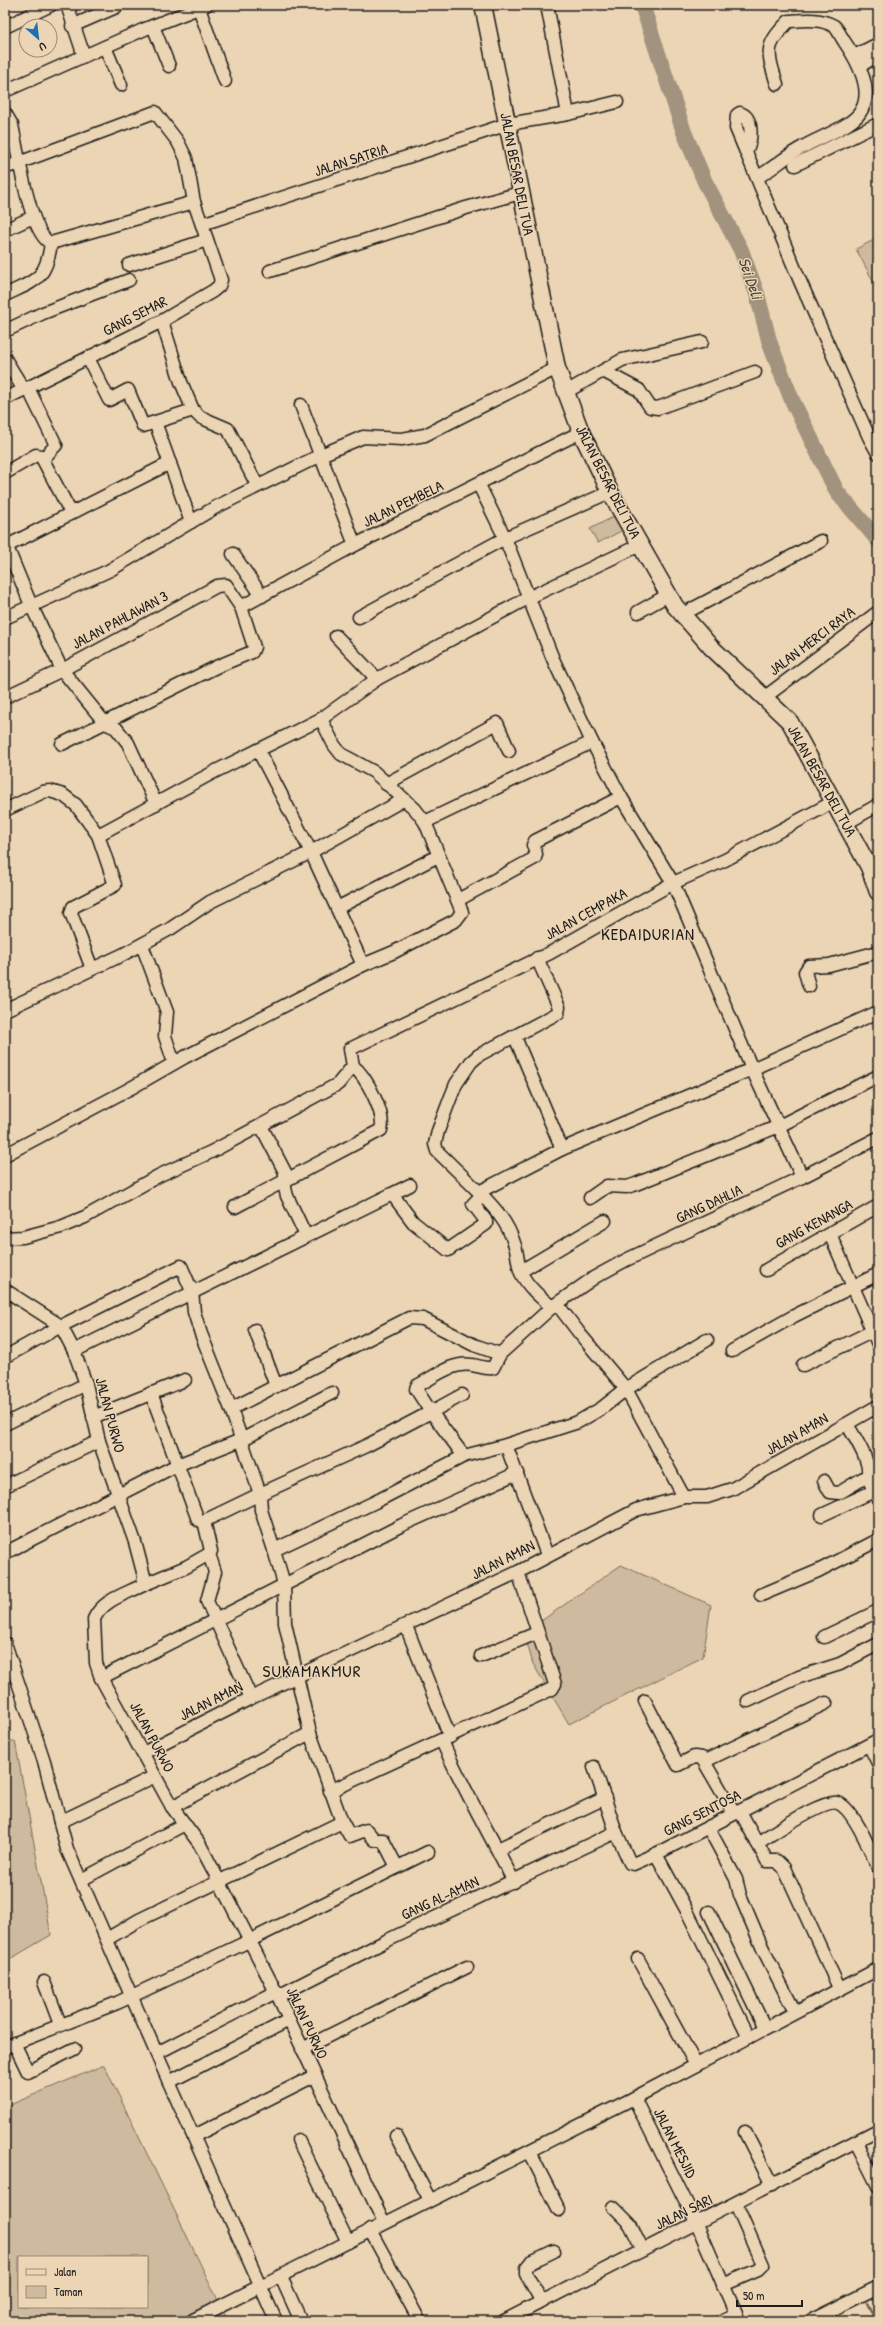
<svg xmlns="http://www.w3.org/2000/svg" width="883" height="2326" viewBox="0 0 883 2326" font-family="'Patrick Hand',sans-serif">
<style>
.green{fill:#ceba9e;stroke:#756b5d;fill-rule:evenodd}
.lines{fill:none;stroke-linecap:round;stroke-linejoin:round}
.stream{stroke:#6c6357;stroke-width:2.5}
.river{stroke:#a2937e;stroke-width:16}
.minor-casing{stroke:#1c1c1c;stroke-width:15}
.major-casing{stroke:#1c1c1c;stroke-width:19}
.minor{stroke:#ecd5b4;stroke-width:12}
.major{stroke:#ecd5b4;stroke-width:16}
.labels{text-anchor:middle;stroke-width:3;stroke-linejoin:round;paint-order:stroke}
.street-label{font-size:15px;fill:#1c1c1c;stroke:#ecd5b4}
.water-label{font-size:16px;font-style:italic;fill:#4b463e;stroke:#ecd5b4}
.quarter-label{font-size:17px;letter-spacing:1px;fill:#1c1c1c;stroke:#ecd5b4}
</style>
<rect width="100%" height="100%" fill="#ecd5b4"/>
<filter id="ink" filterUnits="userSpaceOnUse"><feTurbulence type="fractalNoise" baseFrequency=".025" numOctaves="2"/><feDisplacementMap in="SourceGraphic" scale="8" xChannelSelector="R" yChannelSelector="G"/><feConvolveMatrix kernelMatrix="1 2 1 2 8 2 1 2 1" color-interpolation-filters="sRGB"/></filter>
<g filter="url(#ink)">
<g class="green">
<path d="M878 238V290L856 249Z"/>
<path d="M615 516 623 530 598 543 590 529Z"/>
<path d="M621 1565 711 1605 703 1657 569 1724 533 1664 524 1633Z"/>
<path d="M5 1741H15L51 1935 5 1962Z"/>
<path d="M104 2065 228 2321H5V2107ZM19 2257H147V2307H19Z"/>
</g>
<g class="lines">
<path class="stream" d="M867 2303 876 2321"/>
<path class="river" d="M642 5 684 132 705 182 741 250 757 294 770 344 792 400 837 492 878 540"/>
<defs>
<g id="minor">
<path d="M67 5 84 56"/>
<path d="M547 5 568 114"/>
<path d="M199 8 225 81"/>
<path d="M72 26 116 7"/>
<path d="M153 26 169 66"/>
<path d="M5 27 51 5"/>
<path d="M105 47 121 85"/>
<path d="M854 56 878 44"/>
<path d="M860 66 878 55"/>
<path d="M5 91 145 29 206 5"/>
<path d="M5 113 12 125C17 148 30 236 51 243L194 202"/>
<path d="M746 151C752 140 754 118 740 113L737 115 736 128 800 281 869 437 878 453"/>
<path d="M795 165 878 124"/>
<path d="M5 168 155 112 178 142 186 158 194 202 221 280 219 286 213 291 162 321 5 399"/>
<path d="M758 177C774 168 787 155 803 147 818 138 848 128 859 114 876 92 857 60 844 41 841 37 838 29 834 26 820 18 805 20 789 21 764 46 767 52 777 84"/>
<path d="M202 224 508 124 568 114 617 102"/>
<path d="M5 230 33 217"/>
<path d="M129 265 207 240"/>
<path d="M270 271 466 208 520 193"/>
<path d="M5 295C36 280 46 280 51 243"/>
<path d="M162 321 181 382 193 410 200 417 228 429 257 485"/>
<path d="M5 331 43 313 129 280"/>
<path d="M88 358 109 400 128 390 143 426 193 410"/>
<path d="M5 359 24 390"/>
<path d="M603 371 639 390 650 407 658 408 755 372"/>
<path d="M28 388 56 445 44 458"/>
<path d="M566 392 622 360 702 342"/>
<path d="M301 405 355 545"/>
<path d="M155 422 191 522"/>
<path d="M5 473 36 455 41 456 71 513"/>
<path d="M479 485 505 538 553 659 592 742 621 797 673 883 752 1069 802 1177"/>
<path d="M5 547 170 463"/>
<path d="M7 547 31 605 62 670 105 723 116 728 128 743 156 804"/>
<path d="M233 554 262 596"/>
<path d="M241 607 355 545 581 432"/>
<path d="M638 612 668 595"/>
<path d="M681 615 821 541"/>
<path d="M359 617 505 538 610 492"/>
<path d="M5 618 110 570 216 507 321 455 363 437 402 439 425 435 557 368"/>
<path d="M336 636 377 679"/>
<path d="M5 697 62 670 217 586 226 585 241 607 254 647 252 652 216 667 62 744"/>
<path d="M765 697 878 612"/>
<path d="M321 719 334 745 341 754 374 772 415 809 425 822 462 912 456 920 394 952 363 965"/>
<path d="M386 784 497 723 509 751"/>
<path d="M5 810 43 792 50 791 63 795 76 805 98 835 115 885 73 907 71 913 92 969"/>
<path d="M425 822 592 742"/>
<path d="M845 824 878 805"/>
<path d="M98 835 216 771 321 719 377 679 528 598 640 545"/>
<path d="M458 900 535 858 536 854 533 845 535 841 621 797"/>
<path d="M337 908 438 856"/>
<path d="M142 945 167 1012 165 1036 174 1063"/>
<path d="M537 958 559 1007 558 1013 479 1055 471 1062 456 1084 450 1099 438 1131 435 1144 437 1151 479 1192 562 1149 752 1069 878 1012"/>
<path d="M809 986 805 972 809 966 829 965 878 952"/>
<path d="M5 1010 122 955 170 929 210 902 311 852 403 800"/>
<path d="M515 1037 562 1149"/>
<path d="M261 1126 285 1172V1188L287 1196 306 1236"/>
<path d="M5 1155 131 1088 185 1057 363 965 311 852 258 750"/>
<path d="M479 1192C494 1207 508 1223 514 1243 518 1252 517 1264 521 1273 528 1287 540 1297 552 1307"/>
<path d="M392 1194 410 1185"/>
<path d="M590 1198 607 1186 627 1187 636 1184 779 1126 878 1076"/>
<path d="M235 1207 381 1130C386 1114 366 1076 353 1066"/>
<path d="M830 1234 878 1344"/>
<path d="M5 1238 23 1237 61 1227 85 1217 160 1175 211 1152 338 1084 353 1066 350 1049 550 953 673 883 725 860 835 801"/>
<path d="M766 1270 878 1206"/>
<path d="M521 1271 605 1221"/>
<path d="M5 1290 61 1326 74 1351 86 1384 99 1441 135 1542 144 1576 143 1585C126 1594 102 1600 94 1619L96 1663 101 1678 172 1807 199 1843 219 1881 278 1996 384 2223"/>
<path d="M557 1304 580 1334 626 1389 684 1497"/>
<path d="M255 1330 276 1386"/>
<path d="M74 1351 392 1194 413 1222 448 1250 486 1224V1221L473 1204 482 1195"/>
<path d="M732 1351 794 1316 878 1274"/>
<path d="M5 1357 61 1326 181 1266 192 1291 194 1312 201 1334 231 1409 260 1494 204 1521 198 1520 151 1393"/>
<path d="M803 1365 873 1331"/>
<path d="M462 1395 431 1412 416 1389 417 1386C434 1377 453 1361 472 1365 479 1366 485 1369 493 1368L500 1354"/>
<path d="M231 1409 409 1318 423 1319 474 1345 500 1354 552 1307 595 1277 626 1260 802 1177 878 1138"/>
<path d="M93 1417 185 1380"/>
<path d="M5 1424 86 1384"/>
<path d="M847 1424C853 1435 873 1464 867 1476L878 1499"/>
<path d="M506 1445 547 1555"/>
<path d="M824 1481 830 1492 839 1493 867 1476"/>
<path d="M5 1486 99 1441"/>
<path d="M822 1515 874 1491"/>
<path d="M274 1550 261 1510 260 1494 366 1446 431 1412 464 1456"/>
<path d="M5 1553 177 1465 241 1440 332 1393"/>
<path d="M209 1554 215 1572 207 1601 251 1698"/>
<path d="M143 1585 186 1567 209 1554 211 1551 204 1521"/>
<path d="M761 1595 818 1571 878 1540"/>
<path d="M406 1626 450 1737"/>
<path d="M824 1637 878 1611"/>
<path d="M5 1643 44 1761 67 1849 169 2082 276 2321"/>
<path d="M481 1656 537 1633"/>
<path d="M101 1678 402 1525 517 1473"/>
<path d="M645 1701 678 1765 694 1757 702 1758 734 1813"/>
<path d="M748 1701 799 1677 840 1664 878 1644"/>
<path d="M442 1741C463 1789 490 1834 514 1882"/>
<path d="M869 1745 878 1763"/>
<path d="M143 1753 251 1698 518 1572 636 1510 684 1497H707L732 1489 878 1406"/>
<path d="M705 1761 826 1703"/>
<path d="M594 1767 616 1832 630 1863 633 1864 656 1854 878 1740"/>
<path d="M330 1791 552 1689 555 1684 518 1572"/>
<path d="M172 1807 310 1733"/>
<path d="M740 1811 767 1861H777L784 1868 839 1988"/>
<path d="M60 1822 155 1776"/>
<path d="M342 1822 350 1836 366 1830 375 1840H383L397 1867"/>
<path d="M708 1827 736 1879 740 1895 763 1949 795 2012"/>
<path d="M757 1843C771 1835 824 1798 838 1803 854 1809 871 1852 878 1867"/>
<path d="M498 1849 605 1798"/>
<path d="M656 1854 687 1911 749 2037"/>
<path d="M81 1880 185 1824"/>
<path d="M709 1912 765 2028"/>
<path d="M107 1939 139 1920 342 1822 310 1733 285 1623 284 1584 274 1550 375 1502 464 1456 506 1445 578 1422 602 1408 626 1389 707 1340"/>
<path d="M638 1959 696 2065"/>
<path d="M44 1982 60 2024"/>
<path d="M278 1996 386 1941 616 1832"/>
<path d="M14 2043 28 2072 74 2049"/>
<path d="M5 2047 117 2003 249 1941 428 1852"/>
<path d="M302 2049 467 1967"/>
<path d="M157 2053 276 1992"/>
<path d="M169 2082 289 2020"/>
<path d="M634 2098 697 2224 739 2321"/>
<path d="M745 2132 772 2185"/>
<path d="M194 2136 314 2076"/>
<path d="M396 2136 430 2200"/>
<path d="M298 2140 348 2242"/>
<path d="M856 2142 878 2186"/>
<path d="M529 2151 559 2210"/>
<path d="M613 2207 630 2224 643 2250"/>
<path d="M370 2230 418 2318"/>
<path d="M281 2277 301 2321"/>
<path d="M723 2285 758 2270 763 2265 736 2204"/>
<path d="M542 2302 526 2274V2268L531 2262 554 2251"/>
<path d="M191 2321 634 2098 878 1969"/>
<path d="M504 2321 878 2130"/>
<path d="M721 2321 736 2314"/>
<path d="M810 2321 878 2287"/>
</g>
<path id="major" d="M483 5 557 368 581 432 610 492 675 606 711 647 790 722 869 867 878 892"/>
</defs>
<use href="#minor" class="minor-casing"/>
<use href="#major" class="major-casing"/>
<use href="#minor" class="minor"/>
<use href="#major" class="major"/>
</g>
</g>
<g class="labels">
<g class="street-label">
<text transform="translate(351 160) rotate(-18)" y="5">JALAN SATRIA</text>
<text transform="translate(517 174) rotate(79)" y="5">JALAN BESAR DELI TUA</text>
<text transform="translate(135 316) rotate(-27)" y="5">GANG SEMAR</text>
<text transform="translate(608 482) rotate(63)" y="5">JALAN BESAR DELI TUA</text>
<text transform="translate(403 504) rotate(-26)" y="5">JALAN PEMBELA</text>
<text transform="translate(120 620) rotate(-28)" y="5">JALAN PAHLAWAN 3</text>
<text transform="translate(812 641) rotate(-37)" y="5">JALAN MERCI RAYA</text>
<text transform="translate(822 781) rotate(61)" y="5">JALAN BESAR DELI TUA</text>
<text transform="translate(586 914) rotate(-29)" y="5">JALAN CEMPAKA</text>
<text transform="translate(709 1204) rotate(-25)" y="5">GANG DAHLIA</text>
<text transform="translate(814 1224) rotate(-29)" y="5">GANG KENANGA</text>
<text transform="translate(110 1415) rotate(75)" y="5">JALAN PURWO</text>
<text transform="translate(797 1434) rotate(-30)" y="5">JALAN AMAN</text>
<text transform="translate(503 1560) rotate(-27)" y="5">JALAN AMAN</text>
<text transform="translate(211 1701) rotate(-27)" y="5">JALAN AMAN</text>
<text transform="translate(152 1737) rotate(62)" y="5">JALAN PURWO</text>
<text transform="translate(702 1813) rotate(-27)" y="5">GANG SENTOSA</text>
<text transform="translate(440 1898) rotate(-25)" y="5">GANG AL-AMAN</text>
<text transform="translate(307 2023) rotate(65)" y="5">JALAN PURWO</text>
<text transform="translate(675 2143) rotate(63)" y="5">JALAN MESJID</text>
<text transform="translate(684 2212) rotate(-26)" y="5">JALAN SARI</text>
</g>
<g class="water-label">
<text transform="translate(751 278) rotate(71)" y="6">Sei Deli</text>
</g>
<g class="quarter-label">
<text x="648" y="940">KEDAIDURIAN</text>
<text x="312" y="1677">SUKAMAKMUR</text>
</g>
</g>
<rect width="883" height="2326" fill="none" stroke="#ecd5b4" stroke-width="20"/>
<rect x="10" y="10" width="863" height="2306" fill="none" stroke="#1c1c1c" stroke-width="1.5" filter="url(#ink)"/>
<rect x="18" y="2256" width="130" height="52" fill="#ecd5b4" stroke="#998b77"/>
<rect x="26" y="2269" width="20" height="6" fill="#ecd5b4" stroke="#998b77"/>
<text x="54" y="2276" font-size="12" fill="#1c1c1c">Jalan</text>
<rect x="26" y="2286" width="20" height="12" fill="#ceba9e" stroke="#998b77"/>
<text x="54" y="2296" font-size="12" fill="#1c1c1c">Taman</text>
<g transform="translate(38 38) rotate(152)"><circle r="19" fill="#ecd5b4" stroke="#998b77"/>
<path d="M0-3L7 15L0 10L-7 15Z" fill="#1f6fb2"/>
<text y="-6" font-size="11" font-weight="bold" text-anchor="middle" fill="#1c1c1c">U</text>
</g>
<path d="M737 2300v6h65v-6" fill="none" stroke="#1c1c1c" stroke-width="2"/>
<text x="743" y="2300" font-size="12" fill="#1c1c1c" stroke="#ecd5b4" stroke-width="3" paint-order="stroke">50 m</text>
</svg>
